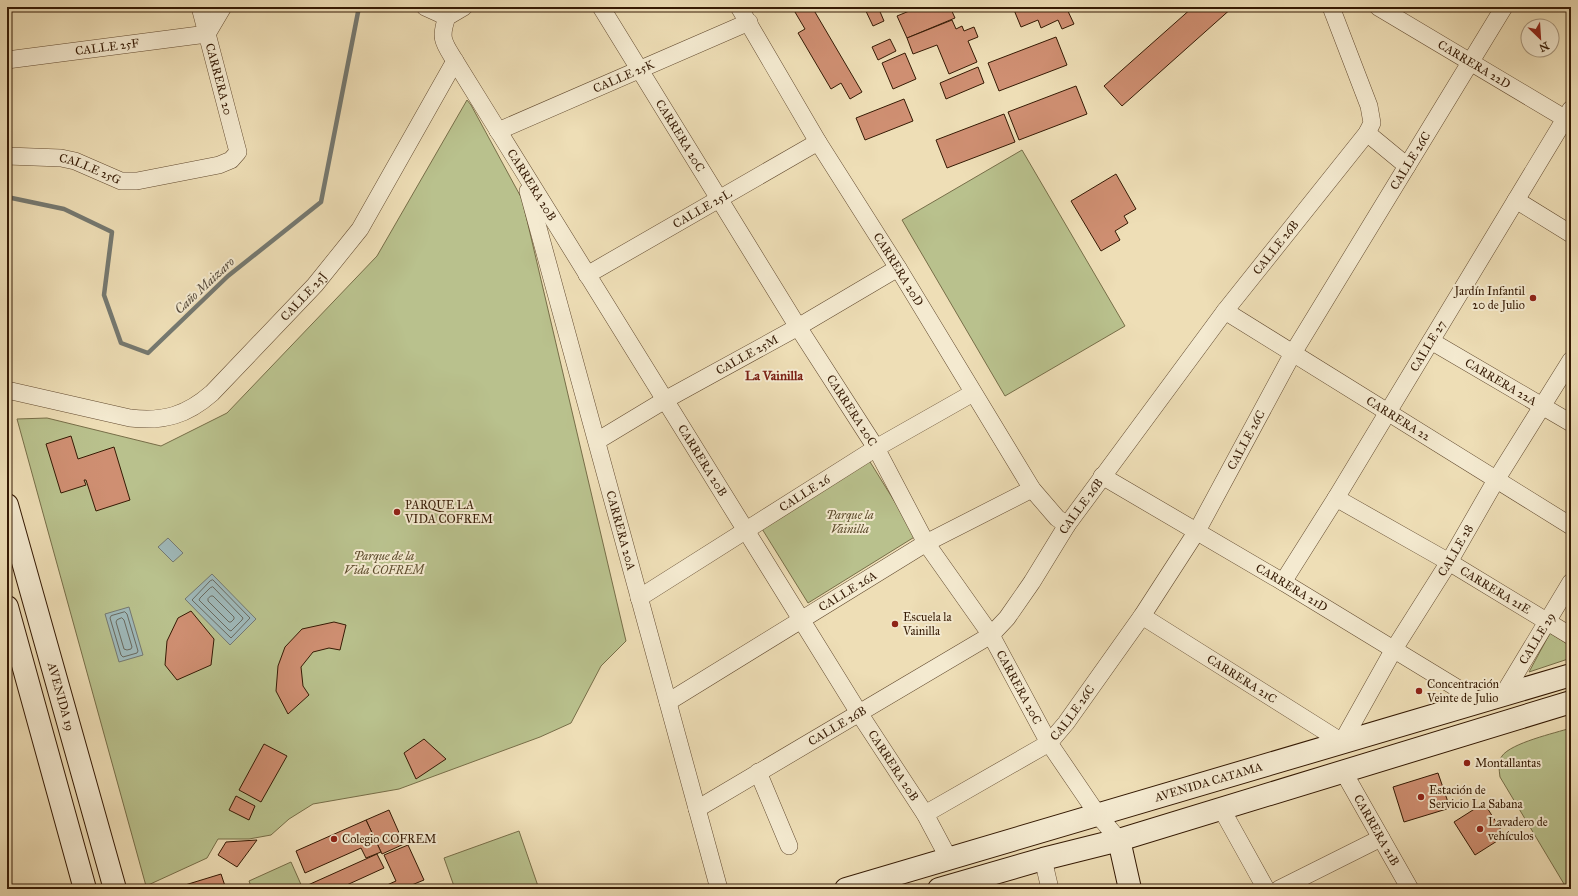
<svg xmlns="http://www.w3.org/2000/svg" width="1578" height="896" viewBox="0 0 1578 896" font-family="'IM FELL Great Primer',serif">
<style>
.green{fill:#b9c18d;stroke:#776e48}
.water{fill:#9fb9ba;stroke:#757971}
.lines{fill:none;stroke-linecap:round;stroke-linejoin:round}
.shore{stroke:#6a6a5f;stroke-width:1}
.stream{stroke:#757971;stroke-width:4.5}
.building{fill:#cf8f72;stroke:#351a04}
.street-casing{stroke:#634b30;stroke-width:18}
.secondary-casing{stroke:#351a04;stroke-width:24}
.street{stroke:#f4ead0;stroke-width:17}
.secondary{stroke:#f4ead0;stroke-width:22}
.poi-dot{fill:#8f2418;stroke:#f4ead0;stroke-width:1.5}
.labels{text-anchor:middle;stroke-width:4;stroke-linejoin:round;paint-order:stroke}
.street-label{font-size:12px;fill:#351a04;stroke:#f4ead0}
.poi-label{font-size:12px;fill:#351a04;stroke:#f4ead0;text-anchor:start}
.park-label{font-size:12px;font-style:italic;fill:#5d4c2d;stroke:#f4ead0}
.water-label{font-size:13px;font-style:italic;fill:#554a3b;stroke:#f4ead0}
.neighbourhood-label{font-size:13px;font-weight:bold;fill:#7a1f14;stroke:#f4ead0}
</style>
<rect width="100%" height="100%" fill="#eedeb6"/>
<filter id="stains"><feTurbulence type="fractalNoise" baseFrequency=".005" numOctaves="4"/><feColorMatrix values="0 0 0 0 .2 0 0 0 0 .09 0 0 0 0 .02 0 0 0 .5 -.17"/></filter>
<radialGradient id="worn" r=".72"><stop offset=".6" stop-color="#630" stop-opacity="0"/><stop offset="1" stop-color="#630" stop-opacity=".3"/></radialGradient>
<g class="green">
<path d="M467 100 471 105 522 199 626 641 601 666 571 723 540 737 399 789 313 804 289 819 271 835 249 839H218L207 858 146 886 17 419 47 418 161 446 227 413 377 256Z"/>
<path d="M1022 150 1125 326 1005 396 902 220Z"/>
<path d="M867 457 916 536 808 603 759 524Z"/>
<path d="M1550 633 1571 646V658L1529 672Z"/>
<path d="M1571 728V889H1567L1500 777C1499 769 1498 762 1502 756 1511 743 1555 733 1571 728Z"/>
<path d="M519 831 539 889H455L444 858Z"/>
<path d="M291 862 303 889H252L249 881Z"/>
</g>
<g class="water">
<path d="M168 538 183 553 173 562 158 547Z"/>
<path d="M212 574 256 619 230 645 185 599Z"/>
<path d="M129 607 143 655 119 662 105 614Z"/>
</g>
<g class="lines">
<g class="shore">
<path d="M213 580 250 618 231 638 192 600 210 581Z"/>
<path d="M213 587 243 618 242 620 231 631 229 630 199 600 200 598 210 588Z"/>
<path d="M211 596H213L234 617V619L231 622H229L208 601V599Z"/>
<path d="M125 612 127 614 138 651 137 653 123 657 121 655 110 618 111 616Z"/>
<path d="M122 618 124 620 132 647 131 649 127 650 124 649 116 622 117 620Z"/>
</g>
<path class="stream" d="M7 197 64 209 112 232 104 295 121 343 148 353 228 276 321 202 359 7"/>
</g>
<g class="building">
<path d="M792 7H812L862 92 850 99 841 83 831 89 798 33 805 29Z"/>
<path d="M864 7H878L884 21 873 26Z"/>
<path d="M919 7H950L955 18 907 38 897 16Z"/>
<path d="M1021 7H1066L1074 24 1062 29 1058 20 1041 28 1038 20 1021 27 1014 10Z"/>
<path d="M1193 7H1233L1122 106 1104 86Z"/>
<path d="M952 20 956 29 962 26 964 31 974 27 978 37 968 41 977 62 949 74 937 45 913 54 907 38Z"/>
<path d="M1056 37 1067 65 999 91 988 63Z"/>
<path d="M890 39 896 51 878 60 872 47Z"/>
<path d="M905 53 916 79 893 89 882 63Z"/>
<path d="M978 67 984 83 946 99 940 83Z"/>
<path d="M1076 86 1087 114 1019 140 1008 112Z"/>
<path d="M904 99 913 121 865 140 856 118Z"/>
<path d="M1004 114 1015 142 947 168 936 140Z"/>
<path d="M1116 174 1136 209 1124 216 1128 223 1115 231 1120 240 1101 251 1071 201Z"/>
<path d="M71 436 78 459 114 447 130 500 96 511 86 480H84L86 485 61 493 46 444Z"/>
<path d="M191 611 214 639 211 665 177 680 165 665 167 641 178 618Z"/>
<path d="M334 622 346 625 340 650 329 648 313 652 301 667 303 686 309 695 288 714 276 691 278 666 285 647 302 629Z"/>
<path d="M424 739 446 759 416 779 404 753Z"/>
<path d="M264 744 287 756 261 802 239 790Z"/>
<path d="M1438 773 1450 808 1404 822 1393 787Z"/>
<path d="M236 796 255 806 249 820 229 810Z"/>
<path d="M1484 803 1505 836 1475 855 1454 822Z"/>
<path d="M389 810 404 844 382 854 366 820Z"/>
<path d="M366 820 381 852 366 858 361 848 305 873 296 851Z"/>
<path d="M257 840 237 867 218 855 226 842Z"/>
<path d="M408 845 424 880 402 889H389L387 885 396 881 384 855Z"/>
<path d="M377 854 384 868 338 889H310L308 885Z"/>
<path d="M221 874 226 889H172Z"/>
</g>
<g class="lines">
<defs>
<g id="street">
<path d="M425 7 447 17"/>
<path id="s1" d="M464 7 447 17C439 39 444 43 455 61L859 713 925 814 949 859"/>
<path id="s2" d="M601 7 798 327 876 448 926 543 991 635 1049 743 1098 815 1119 840"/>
<path id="s3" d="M739 7 818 142 898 268 1032 489 1057 518 1067 525"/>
<path id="s4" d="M1378 7 1571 122"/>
<path id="s5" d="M7 60 207 34 223 7"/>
<path id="s6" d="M498 131 749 22"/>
<path d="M1367 133 1407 166"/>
<path id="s7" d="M7 156 61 158 75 161 121 181H137L219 165 231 160 238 152 200 7"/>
<path id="s8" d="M528 191 719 889"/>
<path d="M1516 200 1571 234"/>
<path id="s9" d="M587 275 818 142"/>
<path id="s10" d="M1225 311 1571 526"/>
<path id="s11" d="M1431 341 1571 423"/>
<path id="s12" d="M7 390 130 418C164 422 187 415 212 393L315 285 360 229 455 61"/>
<path id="s13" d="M597 441 665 400 798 327 898 268"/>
<path id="s14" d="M1102 476 1283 582 1480 702"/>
<path id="s15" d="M1336 498 1449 562 1571 636"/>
<path id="s16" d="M1283 582 1336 498 1571 109"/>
<path id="s17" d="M639 598 876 448 973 393"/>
<path id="s18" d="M1142 616 1342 742 1394 649 1449 562 1496 480 1571 360"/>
<path id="s19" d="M1503 695 1571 582"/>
<path id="s20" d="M668 702 926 543 1032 489"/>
<path id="s21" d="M1343 771 1410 889"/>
<path d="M758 772 789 846"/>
<path d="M1221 808 1266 889"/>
<path id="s22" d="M697 809 991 635 1007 618 1032 582 1067 525 1225 311 1367 133 1372 123 1369 106 1331 7"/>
<path id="s23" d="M925 814 1049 743 1066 723 1142 616 1197 531 1293 353 1504 7"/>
<path d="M1043 859 1050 889"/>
<path d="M1279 889 1381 838"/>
</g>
<g id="secondary">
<path id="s24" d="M7 505 115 889"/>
<path d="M7 607 85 889"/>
<path d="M1119 840 1130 889"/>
<path id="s25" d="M846 889 1571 675"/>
<path d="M939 889 1043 859 1119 840 1571 702"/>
</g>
</defs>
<use href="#street" class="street-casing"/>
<use href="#secondary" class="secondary-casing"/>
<use href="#street" class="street"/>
<use href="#secondary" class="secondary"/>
</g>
<g class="poi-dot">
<circle cx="1533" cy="298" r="4"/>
<circle cx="397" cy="512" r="4"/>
<circle cx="895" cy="624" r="4"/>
<circle cx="1419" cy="691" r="4"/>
<circle cx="1467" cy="763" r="4"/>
<circle cx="1421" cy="797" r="4"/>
<circle cx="1480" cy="829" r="4"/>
<circle cx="334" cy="839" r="4"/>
</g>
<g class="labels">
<g class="street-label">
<text dy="4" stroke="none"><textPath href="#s5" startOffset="101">CALLE 25F</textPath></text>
<text dy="4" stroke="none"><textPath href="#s4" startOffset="112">CARRERA 22D</textPath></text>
<text dy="4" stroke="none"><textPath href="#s6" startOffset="137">CALLE 25K</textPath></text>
<text transform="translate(219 79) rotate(75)" y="4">CARRERA 20</text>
<text dy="4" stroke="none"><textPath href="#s2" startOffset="151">CARRERA 20C</textPath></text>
<text dy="4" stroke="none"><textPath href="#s23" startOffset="829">CALLE 26C</textPath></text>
<text dy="4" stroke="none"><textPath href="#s7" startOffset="85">CALLE 25G</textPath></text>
<text dy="4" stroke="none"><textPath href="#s1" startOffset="213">CARRERA 20B</textPath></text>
<text dy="4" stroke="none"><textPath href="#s9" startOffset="133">CALLE 25L</textPath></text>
<text dy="4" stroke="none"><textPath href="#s22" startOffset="823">CALLE 26B</textPath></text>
<text dy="4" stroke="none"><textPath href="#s3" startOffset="307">CARRERA 20D</textPath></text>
<text dy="4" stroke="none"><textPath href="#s12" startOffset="348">CALLE 25J</textPath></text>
<text dy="4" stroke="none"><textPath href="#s16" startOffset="277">CALLE 27</textPath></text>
<text dy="4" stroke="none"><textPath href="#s13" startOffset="173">CALLE 25M</textPath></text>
<text dy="4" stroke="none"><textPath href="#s11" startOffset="81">CARRERA 22A</textPath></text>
<text dy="4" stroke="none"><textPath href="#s2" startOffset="475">CARRERA 20C</textPath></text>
<text dy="4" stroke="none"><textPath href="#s10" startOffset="204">CARRERA 22</textPath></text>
<text dy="4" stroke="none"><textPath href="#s23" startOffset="505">CALLE 26C</textPath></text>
<text dy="4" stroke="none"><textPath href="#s1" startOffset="537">CARRERA 20B</textPath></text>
<text dy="4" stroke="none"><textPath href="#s17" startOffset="196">CALLE 26</textPath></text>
<text dy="4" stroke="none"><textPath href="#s22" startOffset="499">CALLE 26B</textPath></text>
<text dy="4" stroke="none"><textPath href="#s8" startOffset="352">CARRERA 20A</textPath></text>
<text dy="4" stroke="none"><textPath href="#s18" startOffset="459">CALLE 28</textPath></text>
<text dy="4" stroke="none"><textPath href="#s14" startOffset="220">CARRERA 21D</textPath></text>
<text dy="4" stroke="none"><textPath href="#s15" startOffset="184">CARRERA 21E</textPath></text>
<text dy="4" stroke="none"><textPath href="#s20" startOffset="211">CALLE 26A</textPath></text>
<text dy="4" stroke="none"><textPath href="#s19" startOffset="66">CALLE 29</textPath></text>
<text dy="4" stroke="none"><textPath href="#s18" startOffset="118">CARRERA 21C</textPath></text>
<text dy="4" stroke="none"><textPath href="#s2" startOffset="799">CARRERA 20C</textPath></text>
<text dy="4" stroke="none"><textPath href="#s24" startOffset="199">AVENIDA 19</textPath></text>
<text dy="4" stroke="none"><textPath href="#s23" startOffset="181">CALLE 26C</textPath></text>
<text dy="4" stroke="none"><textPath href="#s22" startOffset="163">CALLE 26B</textPath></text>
<text dy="4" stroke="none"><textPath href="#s1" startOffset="897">CARRERA 20B</textPath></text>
<text dy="4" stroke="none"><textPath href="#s25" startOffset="378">AVENIDA CATAMA</textPath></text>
<text dy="4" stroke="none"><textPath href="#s21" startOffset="68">CARRERA 21B</textPath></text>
</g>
<g class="poi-label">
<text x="1525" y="295" text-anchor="end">Jardín Infantil<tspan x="1525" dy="14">20 de Julio</tspan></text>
<text x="405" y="509">PARQUE LA<tspan x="405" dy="14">VIDA COFREM</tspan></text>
<text x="903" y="621">Escuela la<tspan x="903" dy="14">Vainilla</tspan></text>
<text x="1427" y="688">Concentración<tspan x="1427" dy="14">Veinte de Julio</tspan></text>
<text x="1475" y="767">Montallantas</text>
<text x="1429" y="794">Estación de<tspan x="1429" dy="14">Servicio La Sabana</tspan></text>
<text x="1488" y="826">Lavadero de<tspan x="1488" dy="14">vehículos</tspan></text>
<text x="342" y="843">Colegio COFREM</text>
</g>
<g class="park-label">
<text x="850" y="519">Parque la<tspan x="850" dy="14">Vainilla</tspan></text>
<text x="384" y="560">Parque de la<tspan x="384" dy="14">Vida COFREM</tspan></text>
</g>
<g class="water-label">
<text transform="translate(204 285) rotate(-43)" y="5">Caño Maizaro</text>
</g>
<g class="neighbourhood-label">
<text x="774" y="380">La Vainilla</text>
</g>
</g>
<rect width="1578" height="896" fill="none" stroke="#eedeb6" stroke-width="24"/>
<rect x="8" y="8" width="1562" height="880" fill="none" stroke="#351a04" stroke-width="2"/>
<rect x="12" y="12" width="1554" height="872" fill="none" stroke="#351a04"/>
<g transform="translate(1540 38) rotate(155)"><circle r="19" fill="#f4ead0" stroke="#a8977e"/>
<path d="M0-3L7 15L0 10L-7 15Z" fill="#8f2418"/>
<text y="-6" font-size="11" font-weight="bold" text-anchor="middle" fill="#351a04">N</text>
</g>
<rect width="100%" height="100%" filter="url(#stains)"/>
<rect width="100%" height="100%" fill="url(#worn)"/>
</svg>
